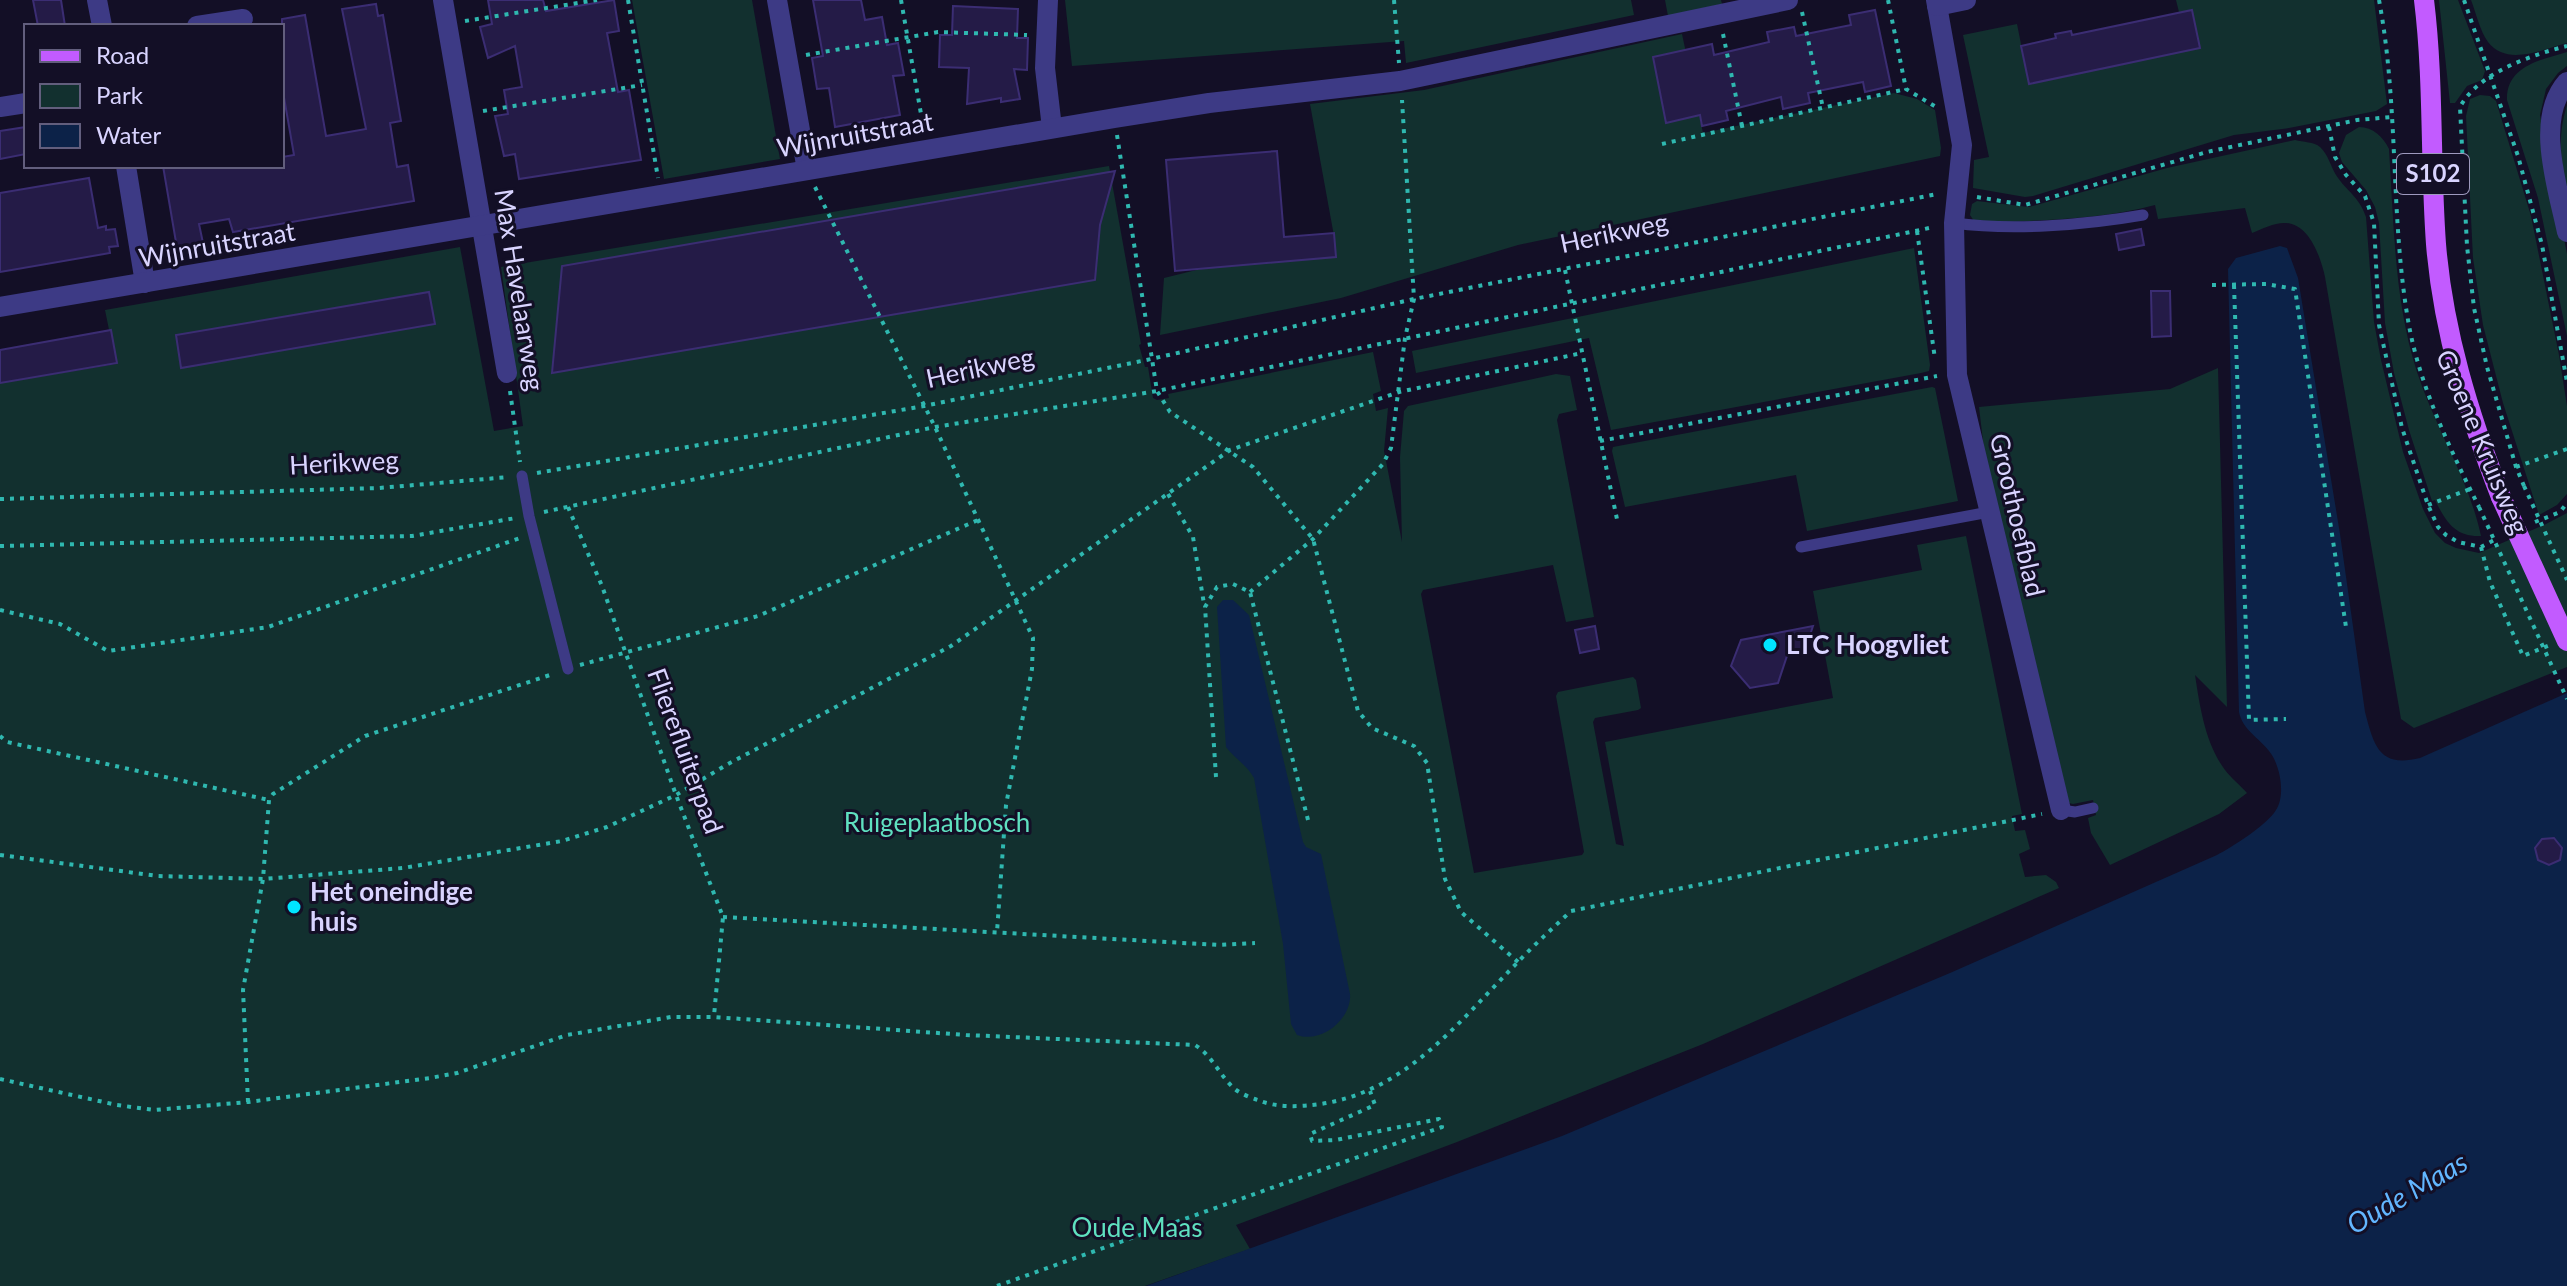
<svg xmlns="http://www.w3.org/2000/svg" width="2567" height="1286" viewBox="0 0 2567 1286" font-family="Lato,sans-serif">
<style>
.green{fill:#12302f}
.water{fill:#0c2248;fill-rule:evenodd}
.building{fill:#241b47;stroke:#3b2d73;stroke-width:2}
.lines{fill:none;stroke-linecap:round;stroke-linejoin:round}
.path{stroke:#2fb8b0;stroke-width:4;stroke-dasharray:4 6;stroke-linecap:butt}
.lane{stroke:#3d3a85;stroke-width:11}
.street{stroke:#3d3a85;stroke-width:20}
.primary{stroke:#c25bff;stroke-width:20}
.path-bridge{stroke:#2fb8b0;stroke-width:4;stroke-dasharray:4 6;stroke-linecap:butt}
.primary-bridge{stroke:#c25bff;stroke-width:20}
.poi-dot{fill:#00e5ff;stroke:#130f26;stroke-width:3}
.labels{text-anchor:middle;stroke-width:6;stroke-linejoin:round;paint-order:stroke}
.shield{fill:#130f26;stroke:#9e99be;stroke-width:2}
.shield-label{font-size:24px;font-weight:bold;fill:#d9d4ff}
.street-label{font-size:26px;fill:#d9d4ff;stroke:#130f26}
.poi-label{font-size:26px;font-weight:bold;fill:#d9d4ff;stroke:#130f26;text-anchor:start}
.park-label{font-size:26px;fill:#5fe0c0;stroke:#130f26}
.water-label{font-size:28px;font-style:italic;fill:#62b6ff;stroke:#130f26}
</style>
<rect width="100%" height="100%" fill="#130f26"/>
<g class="green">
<path d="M632 0H752L780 159 664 179Z"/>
<path d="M1065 0H1631L1634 15 1406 63 1404 41 1072 66Z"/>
<path d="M1665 0H1721L1722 4 1668 16Z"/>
<path d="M2176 0H2374L2387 104 2376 111 2289 128 2234 135 2033 196 2025 197 1973 188 1974 160 1989 157 1963 35 2017 24 2029 84 2200 48 2192 10 2179 12Z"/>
<path d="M2439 0H2458L2485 71 2482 80 2467 86 2455 103H2450Z"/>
<path d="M2471 0H2567V43C2543 49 2507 67 2488 42 2480 31 2476 13 2471 0Z"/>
<path d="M1682 34 1703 133 1894 93 1917 99 1935 110 1941 148 1940 156 1518 245 1341 298 1160 335 1164 278 1334 236 1310 104 1424 90Z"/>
<path d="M2567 52V66L2558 73 2546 89 2540 115 2567 254V336L2538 198 2507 100C2506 66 2541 60 2567 52Z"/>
<path d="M2480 95 2490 96 2496 101 2531 216 2559 355 2567 406V494L2557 505 2539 515 2503 403 2483 325 2473 258 2466 116 2470 99Z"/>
<path d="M2567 105V191C2561 158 2557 138 2567 105Z"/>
<path d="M2359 127C2373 127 2383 137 2389 149 2394 225 2394 300 2417 372 2435 428 2469 479 2481 536 2455 537 2446 522 2435 500L2432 501 2409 430 2394 373 2385 323 2379 223 2375 207 2366 190 2342 162 2339 153 2346 135Z"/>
<path d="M2295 140C2303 142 2314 142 2320 147 2328 154 2331 167 2336 175 2347 192 2359 196 2366 217L2374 322 2381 360 2403 452 2423 509 2435 533 2445 543 2456 548 2479 553 2544 525 2567 513V667L2414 728 2401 719 2325 277C2321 258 2309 222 2284 223 2274 223 2262 229 2252 233L2245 208 2158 219 2155 205C2099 220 2041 220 1984 223L1974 221 1970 215 1972 204 1977 201 2029 207 2167 168Z"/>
<path d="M1109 166 1141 344 1139 345 1145 367H1148L1153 398 1157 400 1169 398 1168 394 1373 352 1381 391 1373 394 1376 411 1388 408 1384 451 1402 542 1400 457 1404 411 1408 406 1556 374 1570 376 1577 410 1559 414 1557 420 1594 617 1566 622 1553 565 1423 590 1421 594 1474 873 1582 855 1584 852 1556 696 1558 692 1633 677 1636 680 1641 708 1638 710 1595 718 1593 722 1616 844 1624 846 1605 742 1833 698 1813 591 1922 570 1917 545 1966 536 2022 814 2012 816 2015 831 2025 830 2030 849 2019 854 2025 877 2046 875 2056 882 2059 888 1703 1044 1457 1142 1236 1225 1250 1249 1145 1286H0V383L116 364 105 310 460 247 494 431 523 426 501 267Z"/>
<path d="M1914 248 1930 365 1929 371 1921 373 1611 430 1589 338 1416 373 1412 351Z"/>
<path d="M2218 368 2227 707 2195 675C2200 707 2205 743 2225 770 2231 778 2240 785 2247 793L2219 814 2110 865 2091 833 2088 818 2096 815 2093 800 2073 804 2069 803 1985 458 1979 407 2170 389Z"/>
<path d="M1932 387 1935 388 1958 501 1807 531 1796 475 1625 507 1612 451 1613 447Z"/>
</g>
<g class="water">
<path d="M2280 246 2287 248 2298 278 2340 534 2365 712C2374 746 2379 768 2420 758L2567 693V1286H1146L1562 1136 1950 973 2217 855C2232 847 2267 825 2276 810 2286 795 2280 764 2269 751 2259 738 2242 729 2239 712L2228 269 2236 258ZM2542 839H2554L2562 848 2560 859 2549 865 2538 860 2535 848Z"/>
<path d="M1223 600H1233L1249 615 1303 842 1306 847 1321 854 1350 994C1352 1019 1321 1044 1297 1035L1291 1024 1283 944 1254 778C1247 765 1235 759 1226 747L1217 607Z"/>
</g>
<g class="building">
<path d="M33 0H61L65 26H38Z"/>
<path d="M488 0H543L546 11 614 0 619 31 607 33 618 92 629 90 641 160 519 179 515 154 504 156 495 116 508 114 504 90 522 87 515 46 488 58 480 27 492 24Z"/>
<path d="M813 0H861L865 20 882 17 887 45 898 43 904 75 893 76 900 115 835 127 829 88 817 89 812 58 823 56Z"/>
<path d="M376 4 378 16 383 15 401 121 390 123 397 167 408 165 414 201 233 232 229 219 199 224 203 243 177 248 163 166H282V157L294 155 282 86V19L305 15 326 136 366 129 342 9Z"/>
<path d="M953 6 1018 9 1017 38H1028L1027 70 1014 69 1020 99 1001 102V98L967 104 969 68 939 67 940 35H952Z"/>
<path d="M1875 10 1891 86 1865 92 1863 82 1808 93 1810 103 1783 109 1781 97 1726 111 1728 120 1702 126 1700 115 1666 123 1653 57 1712 44 1714 55 1769 42 1767 32 1794 27 1796 36 1851 25 1849 15Z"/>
<path d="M2192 10 2200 48 2029 84 2021 46 2056 38 2055 34 2071 31 2072 35Z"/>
<path d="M26 127V154L0 159V131Z"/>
<path d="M1277 151 1284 237 1334 233 1336 257 1175 271 1166 160Z"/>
<path d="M1115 171 1100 225 1095 280 552 373 562 266Z"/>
<path d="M89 178 98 228 106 226V230L115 229 118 246 109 247 110 253 0 272V193Z"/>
<path d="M2141 229 2144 245 2119 250 2116 234Z"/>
<path d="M2151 291H2170L2171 336 2152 337Z"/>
<path d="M429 292 435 324 181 368 176 335Z"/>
<path d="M111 330 117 363 0 383V350Z"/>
<path d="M1595 626 1599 649 1580 653 1575 630Z"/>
<path d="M1813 626 1804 653 1787 656 1778 683 1750 688 1731 666 1741 640Z"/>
<path d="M2554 838 2562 848 2560 860 2549 865 2538 860 2535 848 2542 839Z"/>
</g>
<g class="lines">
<g class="path">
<path d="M628 0 658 178"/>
<path d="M901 0 924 131"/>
<path d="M1394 0 1399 63"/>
<path d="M1888 0 1906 89 1936 107"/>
<path d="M2379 0C2399 106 2390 214 2408 320 2419 385 2450 449 2479 507"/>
<path d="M2464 0 2518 156 2542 245 2567 382"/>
<path d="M1802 12 1823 108"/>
<path d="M465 21 597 0"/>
<path d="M1723 34 1742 126"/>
<path d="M806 55 938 32 1027 35"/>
<path d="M483 111 642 85"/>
<path d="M2329 127 2335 157 2346 175 2365 196 2374 223 2379 325 2402 428 2428 505 2438 527 2446 535 2458 542 2481 547 2498 538"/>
<path d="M1117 135 1157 391 1170 412 1253 467 1313 539 1358 711 1372 728 1414 746 1427 763 1445 879 1461 912 1518 962"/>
<path d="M1662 144 1906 89"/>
<path d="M815 187 935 427 1033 638 1032 669 1006 805 997 932"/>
<path d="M1977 197 2025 205 2207 152 2357 120 2392 117"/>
<path d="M1917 231 1935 359"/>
<path d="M1565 270 1618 524"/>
<path d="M2212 285 2266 284 2295 289 2346 627"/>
<path d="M2234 285 2249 720 2286 719"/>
<path d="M510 391 520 462"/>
<path d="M1600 441 1937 376"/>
<path d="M2516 467 2567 449"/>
<path d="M537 473 924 406 1151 359 1414 299 1937 194"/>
<path d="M2524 486 2516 467 2487 367 2474 308 2467 246 2460 107C2478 73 2531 55 2567 46"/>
<path d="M1168 494 1193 537 1204 604"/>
<path d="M0 499 379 488 509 477"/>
<path d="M2428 505 2470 489"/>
<path d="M568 507 602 586 676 795 723 917 714 1016"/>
<path d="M544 512 935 427 1157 391 1934 227"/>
<path d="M2535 522 2560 512 2567 503"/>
<path d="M0 546 412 536 516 518"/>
<path d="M2481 547 2490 582 2523 656 2550 645"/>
<path d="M1250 592 1313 539 1383 464 1391 448 1405 338 1414 299 1402 100"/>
<path d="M0 610 60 624 108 651 268 627 520 538"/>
<path d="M580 665 758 616 978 520"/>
<path d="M0 736 7 742 269 800"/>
<path d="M1216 777 1205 607 1217 587 1233 584 1250 592 1308 820"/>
<path d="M0 855 158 876 263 879 403 868 562 841 607 827 676 795 728 764 951 646 1230 450 1399 392 1582 353"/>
<path d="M723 917 1219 945 1255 943"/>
<path d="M0 1079 117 1105 154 1110 248 1102 430 1078 457 1073 567 1035 671 1017H714L966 1035 1195 1045C1213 1056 1220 1077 1236 1090 1242 1094 1251 1098 1258 1100 1274 1107 1296 1107 1312 1105 1404 1096 1458 1022 1518 962 1535 944 1553 928 1571 911L2042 814"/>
<path d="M248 1102 243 990 263 879 269 800 273 794 365 736 553 674"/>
<path d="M997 1286 1442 1127 1439 1119 1336 1140 1312 1141 1310 1134 1375 1105 1370 1091"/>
</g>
<g class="lane">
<path d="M1954 223C2013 231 2085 225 2143 215"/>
<path d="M522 476 529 516 568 669"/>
<path d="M1801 547 1989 512"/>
<path d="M2061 810 2075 812 2093 808"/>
</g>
<g class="street">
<path d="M97 0 102 26"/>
<path d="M443 0 507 373"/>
<path d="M777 0 807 170"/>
<path d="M1048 0 1045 68 1052 128"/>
<path d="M1936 0 1962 145 1954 223 1957 375 2061 810"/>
<path d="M1937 6 1966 0"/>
<path d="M197 26 243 19"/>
<path d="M2567 82C2534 119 2558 188 2567 232"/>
<path d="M0 107 26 103"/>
<path d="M126 166 145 283"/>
<path d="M0 307 1115 118 1209 103 1400 81 1788 0"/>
</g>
<path class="primary" d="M2424 0C2434 81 2430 162 2436 244 2443 331 2469 415 2501 497"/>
<g class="path-bridge">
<path d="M2524 486 2567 580"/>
<path d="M2479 507 2567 699"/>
</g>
<path class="primary-bridge" d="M2501 497 2567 641"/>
</g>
<g class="poi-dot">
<circle cx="1770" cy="645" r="8"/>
<circle cx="294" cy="907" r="8"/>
</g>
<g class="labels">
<rect class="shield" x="2397" y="154" width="72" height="40" rx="6"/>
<g class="shield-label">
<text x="2433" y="182">S102</text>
</g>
<g class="street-label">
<text transform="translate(855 135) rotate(-10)" y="9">Wijnruitstraat</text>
<text transform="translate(1614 233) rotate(-12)" y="9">Herikweg</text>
<text transform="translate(217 245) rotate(-10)" y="9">Wijnruitstraat</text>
<text transform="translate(519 290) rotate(81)" y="9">Max Havelaarweg</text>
<text transform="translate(980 368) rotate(-12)" y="9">Herikweg</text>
<text transform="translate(2482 442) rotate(67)" y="9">Groene Kruisweg</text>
<text transform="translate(344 463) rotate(-3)" y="9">Herikweg</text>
<text transform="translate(2017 515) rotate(77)" y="9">Groothoefblad</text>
<text transform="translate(685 751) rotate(70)" y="9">Flierefluiterpad</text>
</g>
<g class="poi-label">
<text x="1786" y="654">LTC Hoogvliet</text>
<text x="310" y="901">Het oneindige<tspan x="310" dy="30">huis</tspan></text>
</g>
<g class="park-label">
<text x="937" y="832">Ruigeplaatbosch</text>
<text x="1137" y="1237">Oude Maas</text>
</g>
<g class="water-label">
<text transform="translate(2407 1193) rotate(-30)" y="10">Oude Maas</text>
</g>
</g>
<rect x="24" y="24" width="260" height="144" fill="#130f26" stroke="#625e7d" stroke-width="2"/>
<rect x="40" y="50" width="40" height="12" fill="#c25bff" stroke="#625e7d" stroke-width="2"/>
<text x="96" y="64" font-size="24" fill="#d9d4ff">Road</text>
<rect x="40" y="84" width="40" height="24" fill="#12302f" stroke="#625e7d" stroke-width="2"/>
<text x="96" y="104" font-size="24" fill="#d9d4ff">Park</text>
<rect x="40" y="124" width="40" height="24" fill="#0c2248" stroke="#625e7d" stroke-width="2"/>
<text x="96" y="144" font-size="24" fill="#d9d4ff">Water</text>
</svg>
